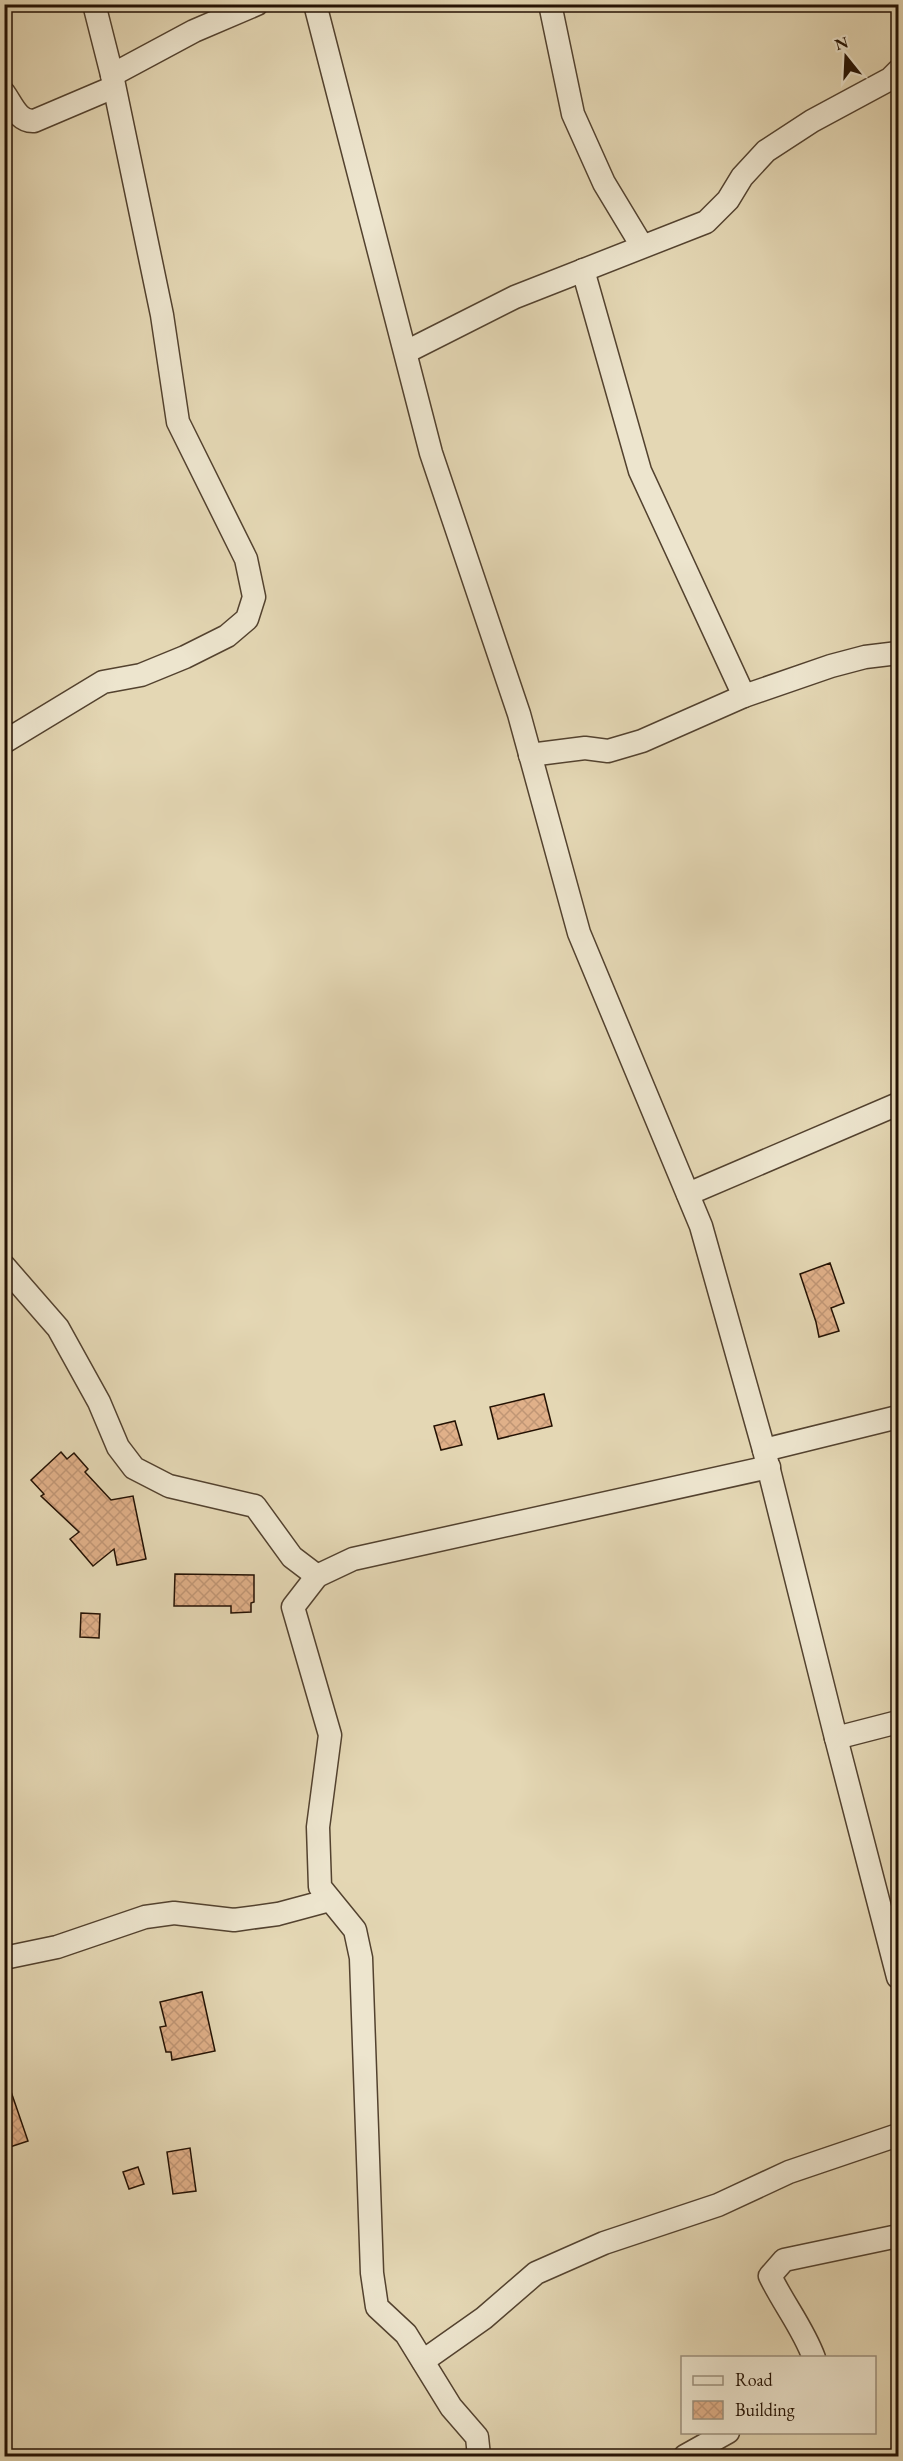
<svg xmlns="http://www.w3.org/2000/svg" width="903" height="2461" viewBox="0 0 903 2461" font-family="'EB Garamond',serif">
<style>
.building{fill:url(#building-cross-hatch);stroke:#231103;stroke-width:1.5}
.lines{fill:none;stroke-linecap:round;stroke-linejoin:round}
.minor-casing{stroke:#53422f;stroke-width:25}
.minor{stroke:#ede5ce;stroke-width:22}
</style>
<defs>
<pattern id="building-cross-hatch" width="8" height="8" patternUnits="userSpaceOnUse" patternTransform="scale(1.5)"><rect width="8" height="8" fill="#e0b089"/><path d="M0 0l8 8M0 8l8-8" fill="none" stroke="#c09675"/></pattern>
</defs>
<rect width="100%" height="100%" fill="#e4d7b4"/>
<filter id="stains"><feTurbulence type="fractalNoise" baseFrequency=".00333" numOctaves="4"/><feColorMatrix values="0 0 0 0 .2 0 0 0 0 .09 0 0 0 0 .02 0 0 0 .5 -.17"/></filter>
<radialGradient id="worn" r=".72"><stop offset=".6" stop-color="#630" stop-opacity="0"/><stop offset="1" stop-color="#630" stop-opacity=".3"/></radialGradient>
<g class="building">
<path d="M830 1263 844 1303 831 1308 839 1331 819 1337 816 1322 800 1274Z"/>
<path d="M544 1394 552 1426 498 1439 490 1407Z"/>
<path d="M455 1421 462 1445 441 1450 434 1426Z"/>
<path d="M61 1452 67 1459 74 1453 88 1469 85 1472 111 1500 133 1496 146 1559 117 1565 114 1549 93 1566 70 1539 79 1532 41 1496 44 1494 31 1480Z"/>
<path d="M175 1574 254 1575V1602L251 1603V1612L231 1613V1606H174Z"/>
<path d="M81 1613 100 1614 99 1638 80 1637Z"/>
<path d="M202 1992 215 2051 172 2060 171 2052H166L160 2027 166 2026 160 2002Z"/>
<path d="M7 2080 28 2141 4 2149V2081Z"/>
<path d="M190 2148 196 2191 173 2194 167 2152Z"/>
<path d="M138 2167 144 2184 129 2189 123 2172Z"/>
</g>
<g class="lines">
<defs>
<g id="minor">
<path d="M315 4 431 453 519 714 579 933 701 1226 764 1450 836 1738 898 1977"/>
<path d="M550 4 573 114 604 183 642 246"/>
<path d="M112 75 194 31 257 4"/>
<path d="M4 93C12 104 18 122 34 121L114 87"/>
<path d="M583 270 640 471 744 696"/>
<path d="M406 352 515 297 706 222 728 200 742 177 766 151 812 121 890 79 898 71"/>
<path d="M4 742 103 682 141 675 185 657 227 636 247 619 254 597 246 559 178 422 162 315 112 75 94 4"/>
<path d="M530 755 585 748 608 751 642 741 744 696 831 666 865 657 898 653"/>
<path d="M688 1194 898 1104"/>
<path d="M4 1266 58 1328 99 1402 118 1447 134 1468 169 1486 255 1506 292 1557 317 1576"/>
<path d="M764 1450 898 1417"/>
<path d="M836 1738 898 1722"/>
<path d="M4 1958 57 1947 145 1917 174 1913 234 1920 278 1914 330 1900"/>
<path d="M814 2358C803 2328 784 2305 770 2276L784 2260 898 2236"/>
<path d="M423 2361 484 2318 536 2273 604 2243 718 2205 789 2172 898 2135"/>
<path d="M479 2456 477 2437 451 2407 406 2334 377 2307 372 2273 361 1958 355 1930 320 1887 318 1827 330 1735 293 1607 317 1576 353 1559 769 1467"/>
<path d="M685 2456 728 2432"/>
</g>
</defs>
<use href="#minor" class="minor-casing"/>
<use href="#minor" class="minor"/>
</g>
<rect width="903" height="2461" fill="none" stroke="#e4d7b4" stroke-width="24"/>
<rect x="6" y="6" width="891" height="2449" fill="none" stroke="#231103" stroke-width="3"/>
<rect x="12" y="12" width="879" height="2437" fill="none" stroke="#231103" stroke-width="1.5"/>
<rect x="681" y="2356" width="195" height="78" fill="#ede5ce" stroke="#9c907d" stroke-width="1.5"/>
<rect x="693" y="2376" width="30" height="9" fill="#ede5ce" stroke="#9c907d" stroke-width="1.5"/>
<text x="735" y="2386" font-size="18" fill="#231103">Road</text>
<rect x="693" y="2401" width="30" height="18" fill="url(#building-cross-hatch)" stroke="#9c907d" stroke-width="1.5"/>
<text x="735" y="2416" font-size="18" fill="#231103">Building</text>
<g transform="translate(846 57) rotate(342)" stroke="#ede5ce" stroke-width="4.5" paint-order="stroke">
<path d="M0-4.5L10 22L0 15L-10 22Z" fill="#231103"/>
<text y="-9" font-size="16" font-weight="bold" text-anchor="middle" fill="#231103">N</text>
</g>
<rect width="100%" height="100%" filter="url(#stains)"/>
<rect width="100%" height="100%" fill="url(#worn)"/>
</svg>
